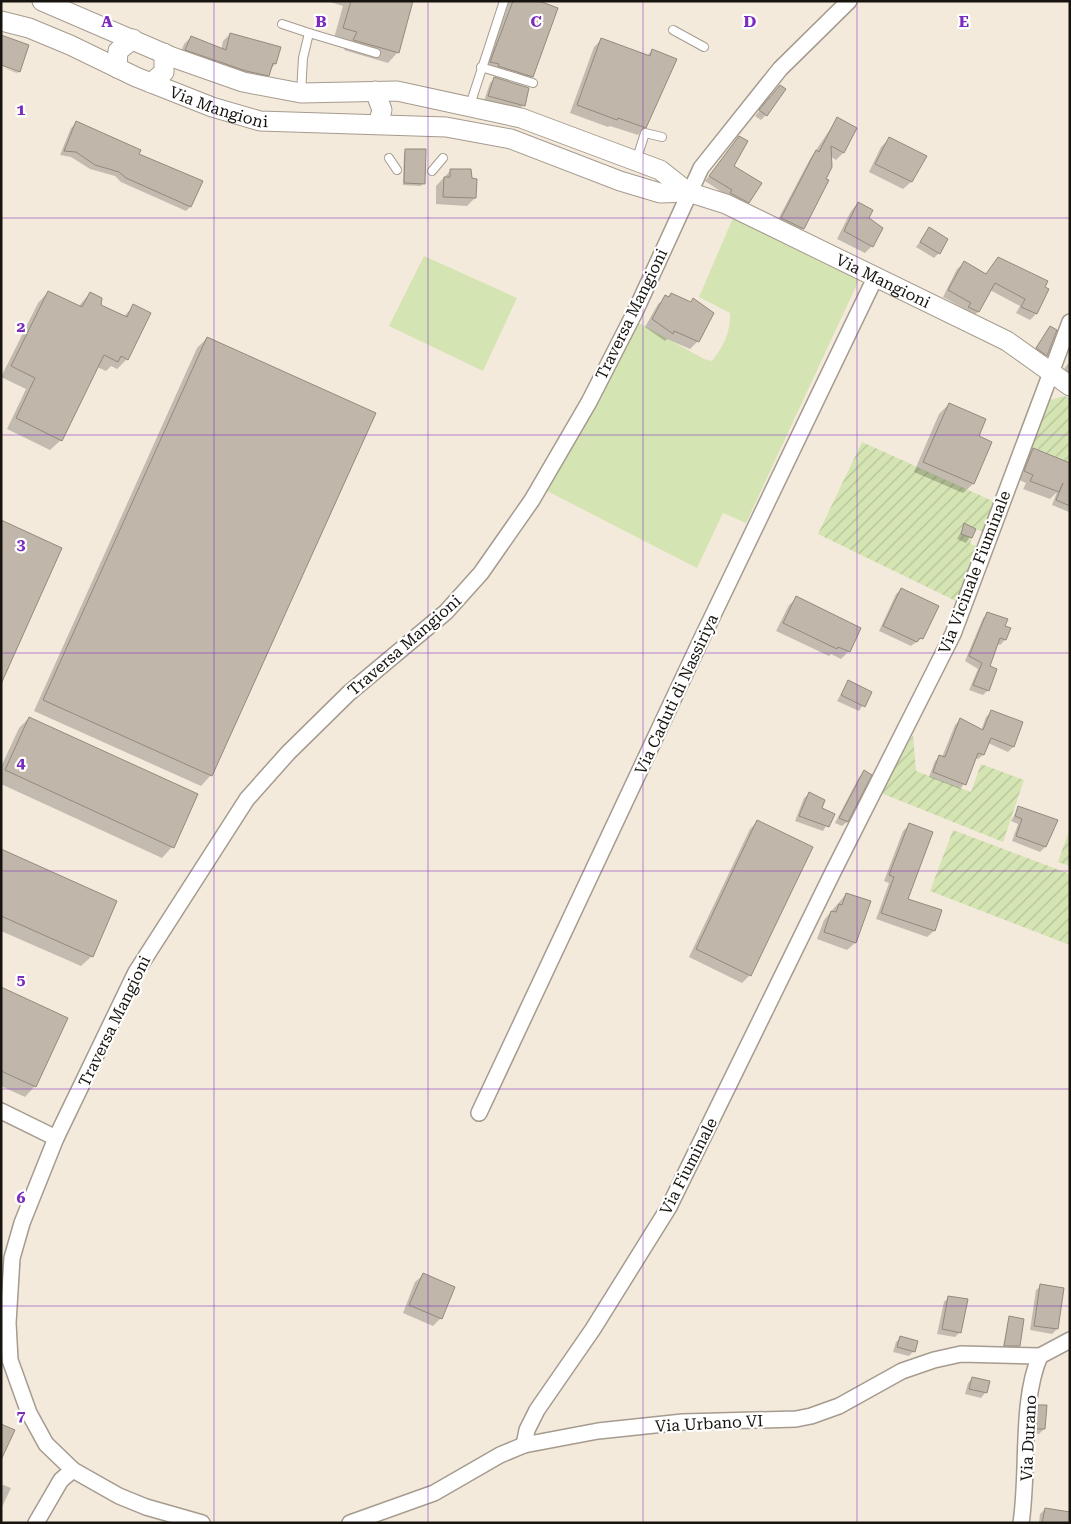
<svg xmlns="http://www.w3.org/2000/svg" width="1071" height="1524" viewBox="0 0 1071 1524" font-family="'Roboto Serif',serif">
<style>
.grass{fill:#d4e4b2}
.garden{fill:url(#garden-furrows)}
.shadow{fill:#0003}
.building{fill:#c0b6a9;stroke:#938a7d}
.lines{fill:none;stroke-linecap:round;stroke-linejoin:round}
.service-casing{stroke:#a59b8e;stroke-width:10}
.minor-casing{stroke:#a59b8e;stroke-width:18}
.tertiary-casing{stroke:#a59b8e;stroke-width:21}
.service{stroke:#fff;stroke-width:8}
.minor{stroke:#fff;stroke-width:15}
.tertiary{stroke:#fff;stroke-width:19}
.grid{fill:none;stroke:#7b2cbf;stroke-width:1;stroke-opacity:0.55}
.labels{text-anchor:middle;stroke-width:4.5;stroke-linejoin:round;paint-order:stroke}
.street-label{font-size:16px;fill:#17140f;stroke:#fff}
.grid-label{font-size:16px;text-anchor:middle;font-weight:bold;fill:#7b2cbf;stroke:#fff;stroke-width:4.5;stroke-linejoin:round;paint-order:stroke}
</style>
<defs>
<pattern id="garden-furrows" width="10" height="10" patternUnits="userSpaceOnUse" patternTransform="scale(1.25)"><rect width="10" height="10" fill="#d4e4b2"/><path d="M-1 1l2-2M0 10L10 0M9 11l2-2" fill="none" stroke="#b5c398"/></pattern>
</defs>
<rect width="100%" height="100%" fill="#f4eadc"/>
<g class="grass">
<path d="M733 218 859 280 746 523 723 513 697 568 547 491 639 323 704 359 712 361C723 347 731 332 730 313L699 297Z"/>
<path d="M424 256 517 298 483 371 389 326Z"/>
</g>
<g class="garden">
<path d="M1064 396 1070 398V463L1027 445 1047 401Z"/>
<path d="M862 442 997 503 986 533 964 524 961 534 972 538 970 544 981 547 960 603 818 534Z"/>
<path d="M913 735 916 771 971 792 981 764 1024 780 1003 842 881 793Z"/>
<path d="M1070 828V866L1058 862Z"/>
<path d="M953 830 1070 874V945L930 891Z"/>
</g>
<g class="shadow">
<path d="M327 1H412L398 52 388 63 344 50 348 43 334 38 343 6Z"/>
<path d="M509 1H536L532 77 525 84 483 69Z"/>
<path d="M230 34 275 64 261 82 179 57 184 44 191 37 221 50 223 41Z"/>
<path d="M602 39 647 56 652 50 645 127 638 135 610 126 608 127 570 113 594 47Z"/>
<path d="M1 67 18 72 17 73Z"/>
<path d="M495 78 523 105 518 110 484 101 490 83Z"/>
<path d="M780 86 766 115 761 120 755 116Z"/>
<path d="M837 119 856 129 843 153 836 160 830 156 824 180 827 181 803 229 796 236 775 225 810 159Z"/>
<path d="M76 123 137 155 190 207 186 211 121 182 115 176 90 169 71 157 60 155 71 128Z"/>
<path d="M739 137 733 166 748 202 744 207 705 181Z"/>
<path d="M889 139 925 157 911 182 903 189 869 172 881 147Z"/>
<path d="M406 150 423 183 421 186 403 185 404 152Z"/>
<path d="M451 170 475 180V198L467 206 436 204V186Z"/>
<path d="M858 203 867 218 872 246 865 253 837 239 851 211Z"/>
<path d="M929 229 939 253 934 258 916 247Z"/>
<path d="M999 259 1036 314 1030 320 1016 313 1020 306 990 290 978 312 972 318 963 314 965 309 943 297 957 269 964 263 985 275Z"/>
<path d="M48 292 78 307 90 293 99 305 123 317 134 306 127 359 117 369 111 366 106 371 97 367 61 440 50 450 7 429 26 389 1 377 38 303Z"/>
<path d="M671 294 698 341 690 349 667 339 665 341 645 327 658 304Z"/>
<path d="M1050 327 1046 355 1041 360 1032 353Z"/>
<path d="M207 338 211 775 201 786 34 711 197 348Z"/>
<path d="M1070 361V387L1058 377Z"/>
<path d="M949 404 977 436 990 443 973 484 963 493 914 472 939 414Z"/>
<path d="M1033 449 1058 490 1063 485 1070 488 1069 512 1052 505 1057 492 1050 499 1023 489 1026 483 1017 479 1026 457Z"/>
<path d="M965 525 975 529 966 543 957 539Z"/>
<path d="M901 590 922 638 911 646 879 631 896 594Z"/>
<path d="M797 598 849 651 841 659 831 654 829 656 776 631 789 605Z"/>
<path d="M988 613 1009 629 1005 640 1000 645 996 643 989 667 988 690 983 695 969 690 978 669 965 661 983 618Z"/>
<path d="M848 682 871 692 859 711 837 701Z"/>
<path d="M991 712 1022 723 1013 747 1008 752 988 743 983 755 978 759 975 758 964 784 960 789 929 777 935 761 940 756 942 757 955 725 960 720 981 731 986 717Z"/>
<path d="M29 718 196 795 172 847 162 858 1 784V767L19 728Z"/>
<path d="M864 772 870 775 847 822 842 826 835 823 859 777Z"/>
<path d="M809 794 821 808 833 814 823 831 795 821 804 798Z"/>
<path d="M1019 807 1056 821 1045 847 1040 852 1012 841 1018 824 1011 821Z"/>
<path d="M758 821 750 975 742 983 689 957 750 829Z"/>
<path d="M909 825 906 900 940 911 934 931 927 937 876 919 889 883 884 881 903 831Z"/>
<path d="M1 850 92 956 81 966 1 931Z"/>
<path d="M846 894 855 943 847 950 817 939 824 920Z"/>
<path d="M1 988 35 1086 25 1097 1 1086Z"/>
<path d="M423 1275 441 1318 433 1326 403 1313 415 1282Z"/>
<path d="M1041 1286 1057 1329 1052 1334 1030 1330 1036 1290Z"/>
<path d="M949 1297 960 1332 955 1337 937 1334 944 1302Z"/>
<path d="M1009 1318 1019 1346 1016 1348 1003 1347Z"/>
<path d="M901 1337 914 1351 909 1356 893 1352 896 1342Z"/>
<path d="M973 1378 989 1382 985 1393 981 1398 965 1394 968 1383Z"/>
<path d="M1038 1407 1044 1429 1039 1434 1032 1433 1033 1412Z"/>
<path d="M1 1484 11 1488 1 1509Z"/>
<path d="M1045 1509 1070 1523H1039L1040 1514Z"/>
</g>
<g class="building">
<path d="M351 1H413L399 53 353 40 357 32 343 28Z"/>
<path d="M513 1H539L558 8 533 77 498 66 499 64 490 62Z"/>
<path d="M230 33 281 47 276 64 273 63 269 76 246 71 185 50 191 36 226 50Z"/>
<path d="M1 35 29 45 20 72 1 65Z"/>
<path d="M601 38 650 56 652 49 677 59 646 128 618 118 617 120 577 105Z"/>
<path d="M494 77 529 88 525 106 488 96Z"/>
<path d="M780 85 786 89 767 116 759 110Z"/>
<path d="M837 117 857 128 844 153 831 146 832 167 826 179 829 180 804 229 781 218 816 150 819 152Z"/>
<path d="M76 121 141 150 139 154 203 181 191 207 126 178 119 172 95 165 76 152 64 151Z"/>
<path d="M739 136 748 141 734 166 762 183 749 203 730 193 732 190 709 176Z"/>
<path d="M889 137 927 156 912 182 875 164Z"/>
<path d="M405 149H426L425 184 404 183Z"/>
<path d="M450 169H471L472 178 477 179 476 198 443 197 444 177H450Z"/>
<path d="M858 202 873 210 869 218 883 228 873 247 844 231Z"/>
<path d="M929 227 948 239 940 254 920 242Z"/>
<path d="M998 257 1048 281 1045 287 1049 289 1037 314 1021 307 1025 299 995 283 979 312 968 307 971 303 948 290 964 261 986 274Z"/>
<path d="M48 291 82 307 90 292 102 298 101 305 127 317 133 304 151 313 128 360 121 356 118 362 104 355 62 441 16 418 35 378 11 366Z"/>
<path d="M671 293 691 302 693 298 714 313 699 342 674 331 673 334 652 319 665 295 669 297Z"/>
<path d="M1050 326 1057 330 1047 356 1036 348Z"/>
<path d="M207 337 376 413 212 776 43 700Z"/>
<path d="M949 403 986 419 979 436 992 442 974 484 923 462Z"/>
<path d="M1033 448 1070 463V506L1056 500 1063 483 1059 492 1030 481 1033 475 1024 471Z"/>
<path d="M1 520 62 548 1 684Z"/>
<path d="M964 523 976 529 972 538 961 534Z"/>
<path d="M901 588 939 606 923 639 920 638 917 642 883 626Z"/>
<path d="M796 596 861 628 850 652 838 647 837 649 783 623Z"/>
<path d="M987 612 1008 619 1005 626 1011 628 1006 640 1000 638 990 666 997 669 989 691 973 685 982 663 969 656Z"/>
<path d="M848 680 872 692 865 707 841 695Z"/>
<path d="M991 710 1023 722 1014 747 991 738 984 755 978 753 966 785 933 772 939 755 945 757 960 718 983 730Z"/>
<path d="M29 717 198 794 174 848 5 770Z"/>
<path d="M864 770 872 775 848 822 839 818Z"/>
<path d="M809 792 825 800 822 808 835 814 829 827 799 816Z"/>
<path d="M1018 806 1058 820 1046 847 1016 836 1022 819 1015 816Z"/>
<path d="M757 820 813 847 751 976 696 949Z"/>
<path d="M909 823 933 832 908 899 942 910 935 931 881 913 894 877 889 875Z"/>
<path d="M1 849 117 901 93 957 1 916Z"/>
<path d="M846 893 871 901 856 943 824 932 831 911 836 912 839 904 842 905Z"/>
<path d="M1 987 68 1018 36 1087 1 1071Z"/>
<path d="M423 1273 455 1287 442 1319 409 1305Z"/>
<path d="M1040 1284 1064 1288 1058 1329 1034 1326Z"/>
<path d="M948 1296 968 1299 961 1333 942 1329Z"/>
<path d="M1009 1316 1024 1319 1020 1346H1004Z"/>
<path d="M900 1336 918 1341 915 1352 897 1347Z"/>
<path d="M972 1377 990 1381 987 1393 969 1389Z"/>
<path d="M1038 1405H1047L1045 1429H1036Z"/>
<path d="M1 1424 15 1430 1 1460Z"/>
<path d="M1045 1508 1070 1512V1523H1042Z"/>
</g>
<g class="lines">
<defs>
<g id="service">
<path d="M282 24 309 33"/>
<path d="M673 30 704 47"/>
<path d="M481 67 533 83"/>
<path d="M301 93 303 58 309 33 376 53"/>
<path d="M470 105 504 1"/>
<path d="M389 158 397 170"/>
<path d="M636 161 645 133 662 137"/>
<path d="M432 171 443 158"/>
</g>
<g id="minor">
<path d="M1 1111 56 1138"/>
<path d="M479 1113 701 640 876 276"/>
<path d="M524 1445 527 1430 537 1410 593 1329 669 1207 832 874 953 634 1070 322"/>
<path d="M36 1523 61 1480 73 1470"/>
<path d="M202 1523 146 1507 119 1496 73 1470 46 1444 29 1413 10 1360 8 1323 12 1258 22 1223 56 1138 136 972 247 799 288 753 349 693 446 612 481 573 532 500 589 402 635 312 701 168 780 69 849 1"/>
<path d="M350 1523 434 1493 500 1455 524 1445 598 1431 683 1422 796 1419 811 1416 839 1406 902 1371 934 1360 961 1354 1040 1356 1070 1340"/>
<path d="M1021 1523C1029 1471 1020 1401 1040 1356"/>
</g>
<g id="tertiary">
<path d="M42 1 172 57 243 82 301 93 397 91 521 118 660 170 688 192"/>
<path id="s1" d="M1 21 29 28 70 45 136 77 212 107 260 121 446 127 511 139 620 181 660 193 688 192 726 204 1007 341 1070 386"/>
<path d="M117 68 118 51 133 39"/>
<path d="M151 83 164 72V53"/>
<path d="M375 91 382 110 378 124"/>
</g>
</defs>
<use href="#service" class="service-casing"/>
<use href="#minor" class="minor-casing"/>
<use href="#tertiary" class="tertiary-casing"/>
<use href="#service" class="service"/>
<use href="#minor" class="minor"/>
<use href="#tertiary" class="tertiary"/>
</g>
<path class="grid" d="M214 1V1523M428 1V1523M643 1V1523M857 1V1523M1 218H1070M1 435H1070M1 653H1070M1 871H1070M1 1089H1070M1 1306H1070"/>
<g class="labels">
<g class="street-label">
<text dy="6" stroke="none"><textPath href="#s1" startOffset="235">Via Mangioni</textPath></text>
<text dy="6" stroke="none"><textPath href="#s1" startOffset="932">Via Mangioni</textPath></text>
<text transform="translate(631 314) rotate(-64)" y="6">Traversa Mangioni</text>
<text transform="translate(974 572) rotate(-69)" y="6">Via Vicinale Fiuminale</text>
<text transform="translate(404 645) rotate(-41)" y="6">Traversa Mangioni</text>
<text transform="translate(676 694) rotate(-65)" y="6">Via Caduti di Nassiriya</text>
<text transform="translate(114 1021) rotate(-64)" y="6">Traversa Mangioni</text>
<text transform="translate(688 1166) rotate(-63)" y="6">Via Fiuminale</text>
<text transform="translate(709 1423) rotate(-3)" y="6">Via Urbano VI</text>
<text transform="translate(1028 1438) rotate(-87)" y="6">Via Durano</text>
</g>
</g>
<g class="grid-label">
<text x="107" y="27">A</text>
<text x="321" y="27">B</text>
<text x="536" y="27">C</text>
<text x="750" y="27">D</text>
<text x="964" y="27">E</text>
<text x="21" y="115">1</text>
<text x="21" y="332">2</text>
<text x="21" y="550">3</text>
<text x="21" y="768">4</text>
<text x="21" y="985">5</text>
<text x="21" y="1203">6</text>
<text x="21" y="1421">7</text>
</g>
<rect width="1071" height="1524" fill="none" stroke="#17140f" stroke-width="5"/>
</svg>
